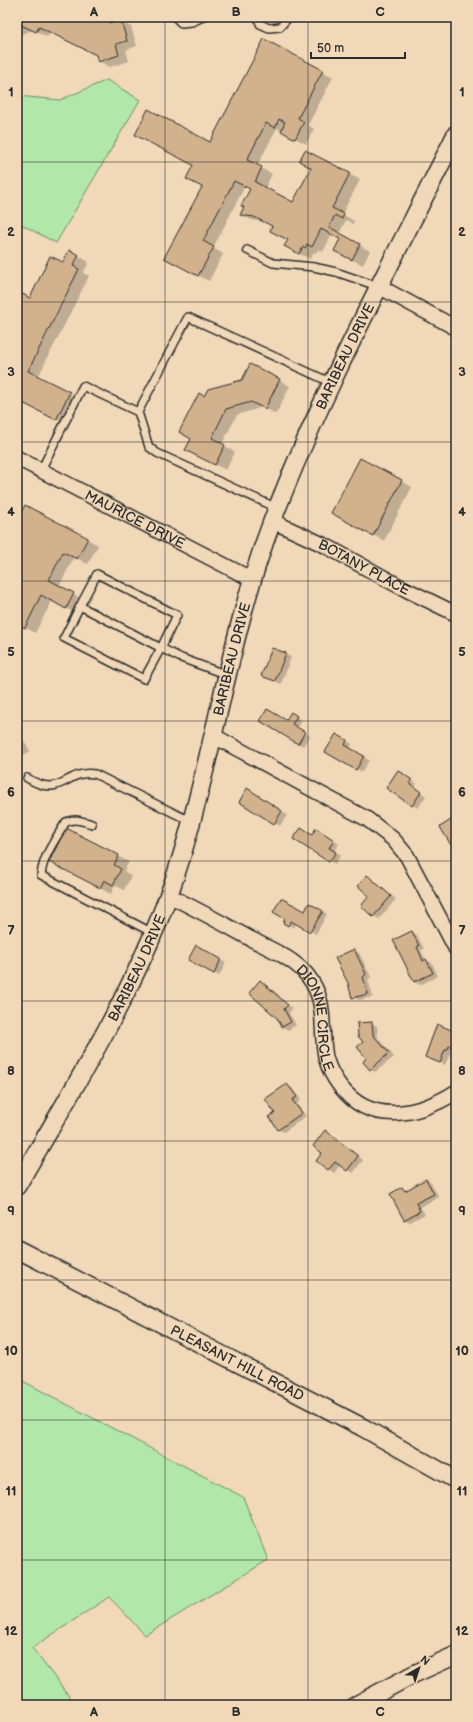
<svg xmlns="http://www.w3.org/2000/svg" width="473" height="1722" viewBox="0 0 473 1722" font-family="'Balsamiq Sans',sans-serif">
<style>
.green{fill:#b1e7a9;stroke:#6e896a}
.shadow{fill:#0003}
.building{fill:#d2b28d;stroke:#2b2b2b}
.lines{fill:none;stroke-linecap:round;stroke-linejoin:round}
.service-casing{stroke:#2b2b2b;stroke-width:10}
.minor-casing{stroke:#2b2b2b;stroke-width:17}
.tertiary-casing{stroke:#2b2b2b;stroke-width:20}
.service{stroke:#f0d8b8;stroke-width:7}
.minor{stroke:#f0d8b8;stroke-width:14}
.tertiary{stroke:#f0d8b8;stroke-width:17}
.grid{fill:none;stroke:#2b2b2b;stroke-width:1;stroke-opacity:0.55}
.labels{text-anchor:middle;stroke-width:3;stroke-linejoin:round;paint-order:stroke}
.street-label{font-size:14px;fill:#2b2b2b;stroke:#f0d8b8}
.neatline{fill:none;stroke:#2b2b2b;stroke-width:1.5}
.grid-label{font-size:13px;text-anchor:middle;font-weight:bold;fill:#2b2b2b}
</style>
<rect width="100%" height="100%" fill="#f0d8b8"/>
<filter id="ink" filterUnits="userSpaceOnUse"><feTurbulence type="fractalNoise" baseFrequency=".025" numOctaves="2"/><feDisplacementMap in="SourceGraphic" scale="8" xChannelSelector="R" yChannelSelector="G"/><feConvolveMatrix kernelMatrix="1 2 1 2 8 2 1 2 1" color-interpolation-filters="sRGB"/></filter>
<g filter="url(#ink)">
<g class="green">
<path d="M107 80 140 100 56 243 17 222V96L60 100Z"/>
<path d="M17 1378 243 1497 268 1560 145 1635 109 1597 32 1648 76 1705H17Z"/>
</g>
<g class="shadow">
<path d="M17 17H97L111 24 120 21 131 27 137 46 126 50 129 61 110 67 99 61 97 55 50 32 47 37 33 30 17 36Z"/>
<path d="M322 71 333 77 308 125 314 129 306 144 277 128 257 166 272 174 265 188 294 204 349 174 360 180 342 214 354 221 353 224 346 220 339 234 370 251 363 265 345 256 341 239 332 234 323 252 318 249 316 253 314 252 310 259 296 252 289 240 273 226 265 222 251 220 241 214 251 189 245 186 213 248 223 254 209 281 176 264 203 187 211 143Z"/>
<path d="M79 256 89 262 83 273 89 276 38 377 80 399 67 425 25 404 17 419V318L20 312 17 310V292L30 299 63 264Z"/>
<path d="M279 380 290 386 276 414 262 407 237 415 222 444 235 452 226 470 197 456 192 439 205 397Z"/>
<path d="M360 459 412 487 384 541 343 519Z"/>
<path d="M17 522 87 539 98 545 88 564 74 557 59 587 84 600 77 614 52 601 35 633 17 623Z"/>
<path d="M272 649 291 657 281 684 262 675Z"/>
<path d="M291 713 301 720 297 728 310 736 303 746 261 721H286Z"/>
<path d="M17 729 30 751 19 758 23 760 17 772Z"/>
<path d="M336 735 352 744 350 749 369 760 362 772 326 752Z"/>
<path d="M404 775 417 784 414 788 426 796 418 808 412 805Z"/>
<path d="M253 793 287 815 280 826 240 801Z"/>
<path d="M67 830 129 862 124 871 131 876 124 890 115 885 111 894 61 868Z"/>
<path d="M316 830 339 844 334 851 341 855 335 864 295 839 312 836Z"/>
<path d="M367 877 396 899 379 919 374 916Z"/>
<path d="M310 904 327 914 316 934 296 923 294 928 284 922 286 918 305 913Z"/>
<path d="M412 932 417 935 424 949 421 950 426 960 432 963 438 976 420 985 415 982 394 941Z"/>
<path d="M196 947 226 963 219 976 189 960Z"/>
<path d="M354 950 359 953 371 977 368 980 373 997 359 1000 353 997Z"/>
<path d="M260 981 278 994 281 999 292 1008 289 1013 296 1025 288 1030 283 1027Z"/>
<path d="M372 1023 377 1026 378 1038 394 1057 375 1072 370 1069 364 1043Z"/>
<path d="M437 1025 456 1033V1048H454L452 1053 451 1052 445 1065 426 1057Z"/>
<path d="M287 1085 292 1088 301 1100 297 1104 306 1116 284 1132 278 1129 276 1113Z"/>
<path d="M330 1135 363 1160 353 1173 340 1165 334 1173 317 1161 323 1153Z"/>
<path d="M426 1180 431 1183 439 1197 420 1207 425 1214 410 1222 404 1219 402 1188 407 1191Z"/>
</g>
<g class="building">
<path d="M17 17H99L111 23 121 20 127 41 116 44 119 55 98 62 96 55 39 27 36 32 21 25 17 26Z"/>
<path d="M264 39 323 70 298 118 304 122 295 139 281 131 285 122 279 119 275 128 266 123 247 160 262 167 255 182 293 202 311 168 299 161 305 150 350 173 332 208 344 214 342 219 335 215 329 227 360 244 352 260 334 251 340 239 321 229 312 247 307 244 305 248 303 247 299 254 284 246 288 240 270 231 272 226 254 217 240 215 244 207 241 206 250 189 234 181 203 241 214 247 198 276 164 258 202 187 186 179 193 165 135 135 148 109 210 142Z"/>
<path d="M69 250 79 255 73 266 79 269 28 371 70 392 56 420 17 400V316L19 312 17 310V291L30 298 50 256 63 262Z"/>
<path d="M250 364 280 379 265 409 251 402 226 409 212 438 225 445 215 465 185 450 191 439 179 432 199 393 204 396 208 389 242 380Z"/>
<path d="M360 458 402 480 373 536 331 513Z"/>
<path d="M25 505 88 538 77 559 63 552 49 580 74 593 66 609 41 595 25 628 17 624V520Z"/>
<path d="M272 648 286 653 275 681 261 676Z"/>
<path d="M267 709 286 720 291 712 297 716 292 724 305 732 298 744 260 721Z"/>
<path d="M336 734 347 740 345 745 364 756 356 770 325 752Z"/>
<path d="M398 770 412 780 410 784 421 792 412 806 386 788Z"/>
<path d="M247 788 282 811 274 824 239 802Z"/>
<path d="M454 818 456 822V847L453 843 451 845 440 827Z"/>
<path d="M66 828 119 855 114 865 121 869 113 885 104 880 100 888 49 862Z"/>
<path d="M301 828 312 835 316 828 334 840 329 848 336 852 329 862 293 839Z"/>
<path d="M367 875 391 896 373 917 361 906 369 896 358 886Z"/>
<path d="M281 898 305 911 309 903 323 911 310 932 291 921 288 926 283 923 285 919 273 912Z"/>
<path d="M412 931 419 946 417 947 423 961 426 959 433 973 414 982 393 940Z"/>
<path d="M196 945 221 959 214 974 188 960Z"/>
<path d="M354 949 366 974 363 977 368 994 352 998 348 983 335 958Z"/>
<path d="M260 980 288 1005 284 1009 291 1022 282 1027 277 1018 249 993Z"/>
<path d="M372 1022 373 1035 389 1053 370 1070 363 1062 366 1058 357 1047 363 1042 358 1036 357 1023Z"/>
<path d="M437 1024 456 1032 451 1046H449L447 1050H445L440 1063 425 1057Z"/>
<path d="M287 1084 297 1097 292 1100 302 1113 278 1130 269 1117 275 1113 265 1099Z"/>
<path d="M325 1130 358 1156 347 1171 335 1162 328 1170 316 1161 322 1153 313 1146Z"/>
<path d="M426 1179 434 1194 416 1203 420 1211 404 1220 390 1194 402 1187 405 1191Z"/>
</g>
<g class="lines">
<defs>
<g id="service">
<path d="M175 17 181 23 192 22 203 17"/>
<path d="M258 17 260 24 269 28 280 27 289 17"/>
<path d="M247 250 273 263 314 267 336 272 380 287"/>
<path d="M41 470 83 386 138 412"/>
<path d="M277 508 157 453 149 447 138 412 188 317 332 383"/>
<path d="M80 606 64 638 144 679 161 648 80 606 97 574 177 615 161 648 181 658 227 675"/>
<path d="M27 778C63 800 65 769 95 774L192 822"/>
<path d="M92 824C82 821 76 818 66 822 56 838 43 856 41 875L153 933"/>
</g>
<g id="minor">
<path d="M380 287 456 328"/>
<path id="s1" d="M17 458 253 580"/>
<path id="s2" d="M272 521 326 546 399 586 456 614"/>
<path d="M212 735 367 819 393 839 407 856 456 949"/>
<path id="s3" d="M168 895C196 909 224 924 251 939 270 949 293 958 307 975 329 1002 319 1028 326 1059 329 1069 333 1077 340 1086 370 1126 418 1116 456 1092"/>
</g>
<g id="tertiary">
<path id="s4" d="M17 1186C75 1085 139 985 176 874 214 757 229 634 273 519 324 386 393 261 456 134"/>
<path id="s5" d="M17 1249 362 1427 456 1480"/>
<path d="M356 1705 414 1674 456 1655"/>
</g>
</defs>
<use href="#service" class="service-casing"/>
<use href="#minor" class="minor-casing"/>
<use href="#tertiary" class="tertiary-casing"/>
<use href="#service" class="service"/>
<use href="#minor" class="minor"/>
<use href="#tertiary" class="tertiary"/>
</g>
</g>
<path class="grid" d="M165 17V1705M308 17V1705M17 162H456M17 302H456M17 442H456M17 581H456M17 721H456M17 861H456M17 1001H456M17 1141H456M17 1280H456M17 1420H456M17 1560H456"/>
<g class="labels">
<g class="street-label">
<text dy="5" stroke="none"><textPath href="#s4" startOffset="897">BARIBEAU DRIVE</textPath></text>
<text dy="5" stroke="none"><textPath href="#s1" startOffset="133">MAURICE DRIVE</textPath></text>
<text dy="5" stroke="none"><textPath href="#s2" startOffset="103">BOTANY PLACE</textPath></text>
<text dy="5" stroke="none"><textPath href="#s4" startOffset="573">BARIBEAU DRIVE</textPath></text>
<text dy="5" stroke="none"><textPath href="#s4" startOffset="249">BARIBEAU DRIVE</textPath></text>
<text dy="5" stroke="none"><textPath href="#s3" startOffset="205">DIONNE CIRCLE</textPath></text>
<text dy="5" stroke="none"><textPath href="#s5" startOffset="248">PLEASANT HILL ROAD</textPath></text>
</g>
</g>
<rect width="473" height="1722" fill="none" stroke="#f0d8b8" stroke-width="44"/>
<g transform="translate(419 1668) rotate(39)" stroke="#f0d8b8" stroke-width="3" paint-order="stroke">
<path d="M0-3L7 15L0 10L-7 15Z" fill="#2b2b2b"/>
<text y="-6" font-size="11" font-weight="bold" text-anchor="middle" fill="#2b2b2b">N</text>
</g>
<path d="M311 52v6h94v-6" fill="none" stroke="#2b2b2b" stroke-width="2"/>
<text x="317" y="52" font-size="12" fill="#2b2b2b" stroke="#f0d8b8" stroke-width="3" paint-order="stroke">50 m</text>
<rect x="22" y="22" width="429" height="1678" class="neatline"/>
<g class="grid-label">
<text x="94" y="16">A</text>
<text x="236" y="16">B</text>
<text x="380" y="16">C</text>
<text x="11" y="96">1</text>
<text x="462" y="96">1</text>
<text x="11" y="236">2</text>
<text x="462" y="236">2</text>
<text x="11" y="376">3</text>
<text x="462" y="376">3</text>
<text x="11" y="516">4</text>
<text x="462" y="516">4</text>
<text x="11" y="656">5</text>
<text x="462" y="656">5</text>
<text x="11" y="796">6</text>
<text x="462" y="796">6</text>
<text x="11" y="935">7</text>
<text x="462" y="935">7</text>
<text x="11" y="1075">8</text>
<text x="462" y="1075">8</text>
<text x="11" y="1215">9</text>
<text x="462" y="1215">9</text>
<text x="11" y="1355">10</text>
<text x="462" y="1355">10</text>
<text x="11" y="1495">11</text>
<text x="462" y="1495">11</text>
<text x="11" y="1635">12</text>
<text x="462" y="1635">12</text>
<text x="94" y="1716">A</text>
<text x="236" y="1716">B</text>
<text x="380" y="1716">C</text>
</g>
</svg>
